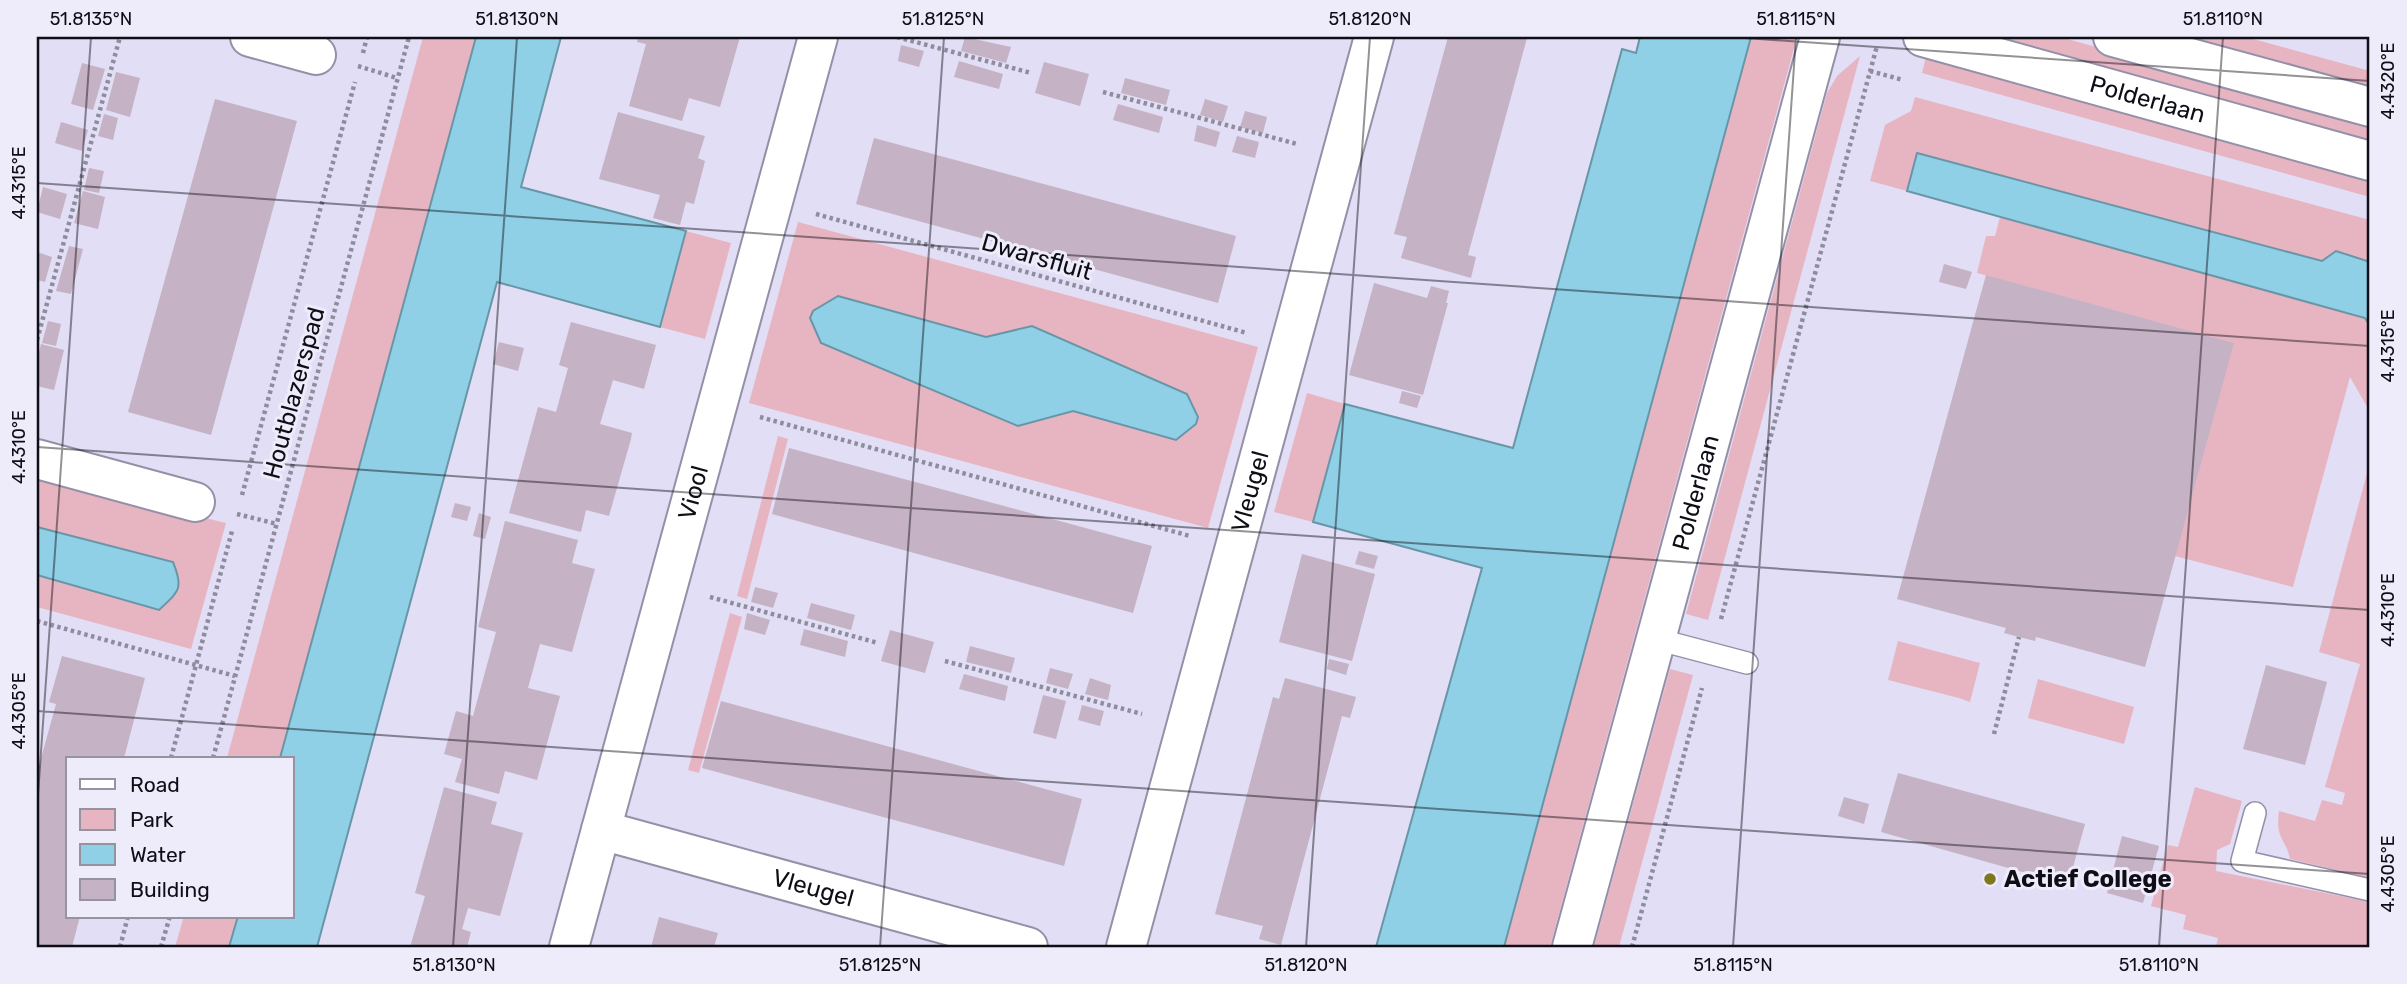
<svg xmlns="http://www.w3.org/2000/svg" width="2407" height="984" viewBox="0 0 2407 984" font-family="Rubik,sans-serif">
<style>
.green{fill:#e7b5c2;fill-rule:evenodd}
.water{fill:#8fd0e6;stroke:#6996a7;stroke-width:2}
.building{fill:#c5b2c4}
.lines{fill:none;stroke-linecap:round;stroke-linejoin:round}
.lane-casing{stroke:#9390a7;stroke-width:24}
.street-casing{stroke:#9390a7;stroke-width:42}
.secondary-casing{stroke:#9390a7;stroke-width:42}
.path{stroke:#8e8c9d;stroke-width:4.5;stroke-dasharray:3.5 3.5;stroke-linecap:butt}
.lane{stroke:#fff;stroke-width:21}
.street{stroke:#fff;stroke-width:38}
.secondary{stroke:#fff;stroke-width:38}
.ticks{fill:none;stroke:#0f0d15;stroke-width:2;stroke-opacity:0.45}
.poi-dot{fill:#7d781e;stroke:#eeecfb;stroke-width:2.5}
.labels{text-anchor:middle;stroke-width:6;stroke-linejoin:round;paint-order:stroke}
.street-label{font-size:24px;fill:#0f0d15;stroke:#eeecfb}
.poi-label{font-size:24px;font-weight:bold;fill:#0f0d15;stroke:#eeecfb;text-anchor:start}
.neatline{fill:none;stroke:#0f0d15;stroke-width:2.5}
.ticks-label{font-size:18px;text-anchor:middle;fill:#0f0d15}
</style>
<rect width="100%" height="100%" fill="#e1def6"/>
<g class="green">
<path d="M423 37H476L280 758H227Z"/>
<path d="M1751 37H1797L1550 947H1504Z"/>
<path d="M1973 37H2060L2370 122V146Z"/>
<path d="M2161 37H2246L2370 71V94Z"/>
<path d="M1927 53 2370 175V197L1922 73Z"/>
<path d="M1860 56 1708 620 1686 614 1827 93 1837 76Z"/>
<path d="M1915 97 2370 220V262L2336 251 2322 261 1917 153 1907 191 1870 181 1885 125 1911 111Z"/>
<path d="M2000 217 2365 318 2370 326V412L2350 377 2293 587 2175 556 2233 343 1977 273 1986 236H1995Z"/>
<path d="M798 222 1258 347 1208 528 749 403ZM839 296 986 337 1032 326 1198 417 1196 424 1176 440 1073 411 1018 426 811 318 813 311Z"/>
<path d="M686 231 731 243 705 339 660 327Z"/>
<path d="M1307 393 1345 404 1313 522 1274 512Z"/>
<path d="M778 436 788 439 747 599 737 596Z"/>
<path d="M2370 462V878L2290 859C2286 838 2275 840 2279 811L2315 821 2322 800 2342 805 2345 793 2325 787 2360 664 2319 652Z"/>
<path d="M37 477 226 523 191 649 37 607V575L159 610C180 591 184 589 172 562L37 527Z"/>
<path d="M730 613 742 617 699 773 688 770Z"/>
<path d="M1898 641 1980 663 1970 702 1959 698 1888 680Z"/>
<path d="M1670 669 1693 675 1619 947H1594Z"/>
<path d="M2038 679 2134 707 2124 744 2028 718Z"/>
<path d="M2195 787 2242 801 2230 844 2217 850 2216 871 2370 902V947H2216L2218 938 2183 929 2186 915 2151 906 2168 845 2178 847Z"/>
<path d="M184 916H238L229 947H175Z"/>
</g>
<g class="water">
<path d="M476 37H561L521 187 686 231 660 327 497 282 317 947H229L238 916H292V758H280Z"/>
<path d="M1640 37H1751L1504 947H1376L1482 568 1313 522 1345 404 1513 448 1622 49 1636 53Z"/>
<path d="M1917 153 2322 261 2336 251 2370 262V326L2365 318 1907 191Z"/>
<path d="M838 296 986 337 1032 326 1187 394 1198 417 1196 424 1176 440 1073 411 1018 426 821 343 810 318 813 311Z"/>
<path d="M37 527 173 562C184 589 179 591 159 610L37 575Z"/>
</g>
<g class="building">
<path d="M638 37H740L720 107 689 98 682 121 629 106 646 44 637 42Z"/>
<path d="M965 37 1011 47 1006 63 961 51Z"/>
<path d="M1448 37 1527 38 1468 255 1476 257 1471 278 1401 258 1407 237 1394 234Z"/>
<path d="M901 45 924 51 919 67 898 61Z"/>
<path d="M959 61 1003 74 999 89 954 77Z"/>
<path d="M1044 62 1089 74 1080 106 1035 93Z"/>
<path d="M82 63 105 69 93 110 71 104Z"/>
<path d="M116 72 140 78 130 117 106 110Z"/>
<path d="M1125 78 1170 90 1166 105 1121 93Z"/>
<path d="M215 99 297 121 211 435 128 412Z"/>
<path d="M1205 99 1228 106 1223 122 1200 115Z"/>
<path d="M1118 104 1163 117 1159 133 1113 120Z"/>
<path d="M1245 111 1267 117 1263 133 1240 127Z"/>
<path d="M618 112 705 136 698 158 705 161 694 204 686 202 680 225 653 218 660 195 599 179Z"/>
<path d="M104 114 118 118 113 140 98 136Z"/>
<path d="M61 122 88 130 82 151 55 143Z"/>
<path d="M1197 125 1220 132 1216 147 1194 141Z"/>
<path d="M1237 136 1259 142 1255 158 1232 152Z"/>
<path d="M874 138 1236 236 1218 303 856 204Z"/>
<path d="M89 168 104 171 99 193 84 190Z"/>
<path d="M43 187 67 194 60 219 37 212Z"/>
<path d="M83 191 105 197 98 229 74 223Z"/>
<path d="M69 246 83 249 71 294 56 291Z"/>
<path d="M37 252 52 257 45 282 37 280Z"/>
<path d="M1944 264 1972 272 1966 289 1939 282Z"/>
<path d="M1986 275 2234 343 2145 667 2036 637 2035 641 2019 637 2004 633 2006 628 1897 599Z"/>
<path d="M1374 283 1427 298 1431 286 1449 291 1446 303H1448L1423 395 1349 375Z"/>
<path d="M48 321 61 324 56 346 42 343Z"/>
<path d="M571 322 656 345 644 389 613 380 600 424 632 433 631 439 609 516 586 510 581 532 509 513 538 407 556 412 568 368 559 365Z"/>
<path d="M499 342 524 348 518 371 493 364Z"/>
<path d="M41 344 64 350 54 390 37 386V361Z"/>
<path d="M1402 391 1421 396 1417 408 1399 403Z"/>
<path d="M789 448 1152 546 1133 613 772 514Z"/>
<path d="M455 503 471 507 467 521 451 517Z"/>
<path d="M479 513 491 517 485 539 473 536Z"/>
<path d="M505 521 578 540 572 563 595 569 572 652 540 644 528 688 560 696 537 780 505 771 499 794 455 782 462 759 444 754 456 711 473 716 496 632 478 627Z"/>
<path d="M1359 551 1378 556 1374 569 1355 564Z"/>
<path d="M1302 554 1375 574 1352 661 1279 642Z"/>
<path d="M755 587 778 593 773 608 751 602Z"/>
<path d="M811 603 855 615 851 630 807 618Z"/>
<path d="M747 613 770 620 765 635 744 629Z"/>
<path d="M804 629 848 641 845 657 800 645Z"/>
<path d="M890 630 934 642 925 673 881 661Z"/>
<path d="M970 646 1015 658 1011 673 966 662Z"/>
<path d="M62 656 145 678 124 758H68V916H80L72 947H37V773L56 704 49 702Z"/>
<path d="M1329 659 1349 664 1346 675 1327 669Z"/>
<path d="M2266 665 2327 682 2305 765 2243 749Z"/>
<path d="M1050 668 1073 674 1068 689 1046 683Z"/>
<path d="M964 674 1008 686 1005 701 959 689Z"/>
<path d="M1090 678 1111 685 1108 700 1085 694Z"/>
<path d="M1285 678 1356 697 1350 718 1342 716 1281 945 1259 939 1263 926 1215 914 1273 697 1279 699Z"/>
<path d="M1043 695 1066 701 1056 739 1033 733Z"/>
<path d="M721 701 1082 799 1064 866 702 768Z"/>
<path d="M1082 705 1104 711 1100 726 1078 720Z"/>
<path d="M1898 773 2085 824 2068 885 1881 832Z"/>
<path d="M444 787 497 802 491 824 523 833 500 916 468 908 462 929 471 932 467 947H410L425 896 415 893Z"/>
<path d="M1844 797 1869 804 1864 824 1838 816Z"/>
<path d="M2122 836 2159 846 2143 903 2107 893Z"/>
<path d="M659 917 718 933 714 947H651Z"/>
</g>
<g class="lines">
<defs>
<g id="lane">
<path d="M1656 639 1747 663"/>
<path d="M2255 813 2242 861 2370 890"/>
</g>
<g id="street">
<path d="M250 37 316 55"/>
<path d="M37 459 195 502"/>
<path id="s1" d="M601 830 1028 947"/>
<path id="s2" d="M569 947 818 37"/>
<path id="s3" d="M1126 947 1374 37"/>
</g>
<g id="secondary">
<path id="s4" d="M1923 37 2370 161"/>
<path d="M2113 37 2370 107"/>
<path id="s5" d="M1572 947 1820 37"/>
</g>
</defs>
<use href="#lane" class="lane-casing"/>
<use href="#street" class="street-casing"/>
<use href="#secondary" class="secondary-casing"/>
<g class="path">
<path d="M897 37 1031 73"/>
<path d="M363 53 367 37"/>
<path d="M358 66 397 78"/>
<path d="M1870 71 1903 80"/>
<path d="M1103 92 1297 144"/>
<path d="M816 214 1247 333"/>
<path d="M37 340 120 37"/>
<path d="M760 417 1190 536"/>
<path d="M242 495 355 82"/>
<path d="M237 514 277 524"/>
<path d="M710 597 878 643"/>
<path d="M1721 619 1877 46"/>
<path d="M37 621 235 676"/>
<path d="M945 661 1142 714"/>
<path d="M1994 734 2019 637"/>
<path d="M171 758 232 531"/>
<path d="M213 758 409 37"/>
<path d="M120 947 128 916"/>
<path d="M161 947 170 916"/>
<path d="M1632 947 1702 688"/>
</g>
<use href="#lane" class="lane"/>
<use href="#street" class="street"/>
<use href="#secondary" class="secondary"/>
</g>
<path class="ticks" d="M1731 37 2370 81M37 183 2370 346M37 447 2370 610M37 711 2370 874M37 809 91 37M453 947 517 37M880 947 944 37M1306 947 1370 37M1733 947 1796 37M2159 947 2223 37"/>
<circle class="poi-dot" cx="1990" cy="879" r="7"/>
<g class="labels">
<g class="street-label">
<text dy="8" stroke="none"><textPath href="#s4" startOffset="233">Polderlaan</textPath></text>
<text transform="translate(1037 257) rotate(16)" y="8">Dwarsfluit</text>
<text transform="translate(294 393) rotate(-75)" y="8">Houtblazerspad</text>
<text dy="8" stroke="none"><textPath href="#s2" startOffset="471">Viool</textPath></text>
<text dy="8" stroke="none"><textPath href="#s3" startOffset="472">Vleugel</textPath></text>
<text dy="8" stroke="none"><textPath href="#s5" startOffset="471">Polderlaan</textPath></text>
<text dy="8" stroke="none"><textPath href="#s1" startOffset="220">Vleugel</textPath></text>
</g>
<g class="poi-label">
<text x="2004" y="887">Actief College</text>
</g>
</g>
<rect width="2407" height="984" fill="none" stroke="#eeecfb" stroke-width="77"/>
<rect x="66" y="757" width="228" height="161" fill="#eeecfb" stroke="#95939f" stroke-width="2"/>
<rect x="80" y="779" width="35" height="10" fill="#ffffff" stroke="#95939f" stroke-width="2"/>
<text x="130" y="792" font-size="21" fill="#0f0d15">Road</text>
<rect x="80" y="809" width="35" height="21" fill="#e7b5c2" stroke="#95939f" stroke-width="2"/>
<text x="130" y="827" font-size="21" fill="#0f0d15">Park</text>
<rect x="80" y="844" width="35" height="21" fill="#8fd0e6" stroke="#95939f" stroke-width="2"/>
<text x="130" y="862" font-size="21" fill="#0f0d15">Water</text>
<rect x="80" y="879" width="35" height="21" fill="#c5b2c4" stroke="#95939f" stroke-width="2"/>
<text x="130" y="897" font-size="21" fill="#0f0d15">Building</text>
<rect x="38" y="38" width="2330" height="908" class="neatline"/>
<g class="ticks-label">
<text x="91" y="25">51.8135°N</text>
<text x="517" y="25">51.8130°N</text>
<text x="943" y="25">51.8125°N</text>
<text x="1370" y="25">51.8120°N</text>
<text x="1796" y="25">51.8115°N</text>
<text x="2223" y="25">51.8110°N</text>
<text transform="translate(2388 81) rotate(-90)" y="6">4.4320°E</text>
<text transform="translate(19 183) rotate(-90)" y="6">4.4315°E</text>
<text transform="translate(2388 346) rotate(-90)" y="6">4.4315°E</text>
<text transform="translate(19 447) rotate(-90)" y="6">4.4310°E</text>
<text transform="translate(2388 610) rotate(-90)" y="6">4.4310°E</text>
<text transform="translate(19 711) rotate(-90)" y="6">4.4305°E</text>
<text transform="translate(2388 874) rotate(-90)" y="6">4.4305°E</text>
<text x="454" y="971">51.8130°N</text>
<text x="880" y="971">51.8125°N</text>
<text x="1306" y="971">51.8120°N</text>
<text x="1733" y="971">51.8115°N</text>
<text x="2159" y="971">51.8110°N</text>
</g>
</svg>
